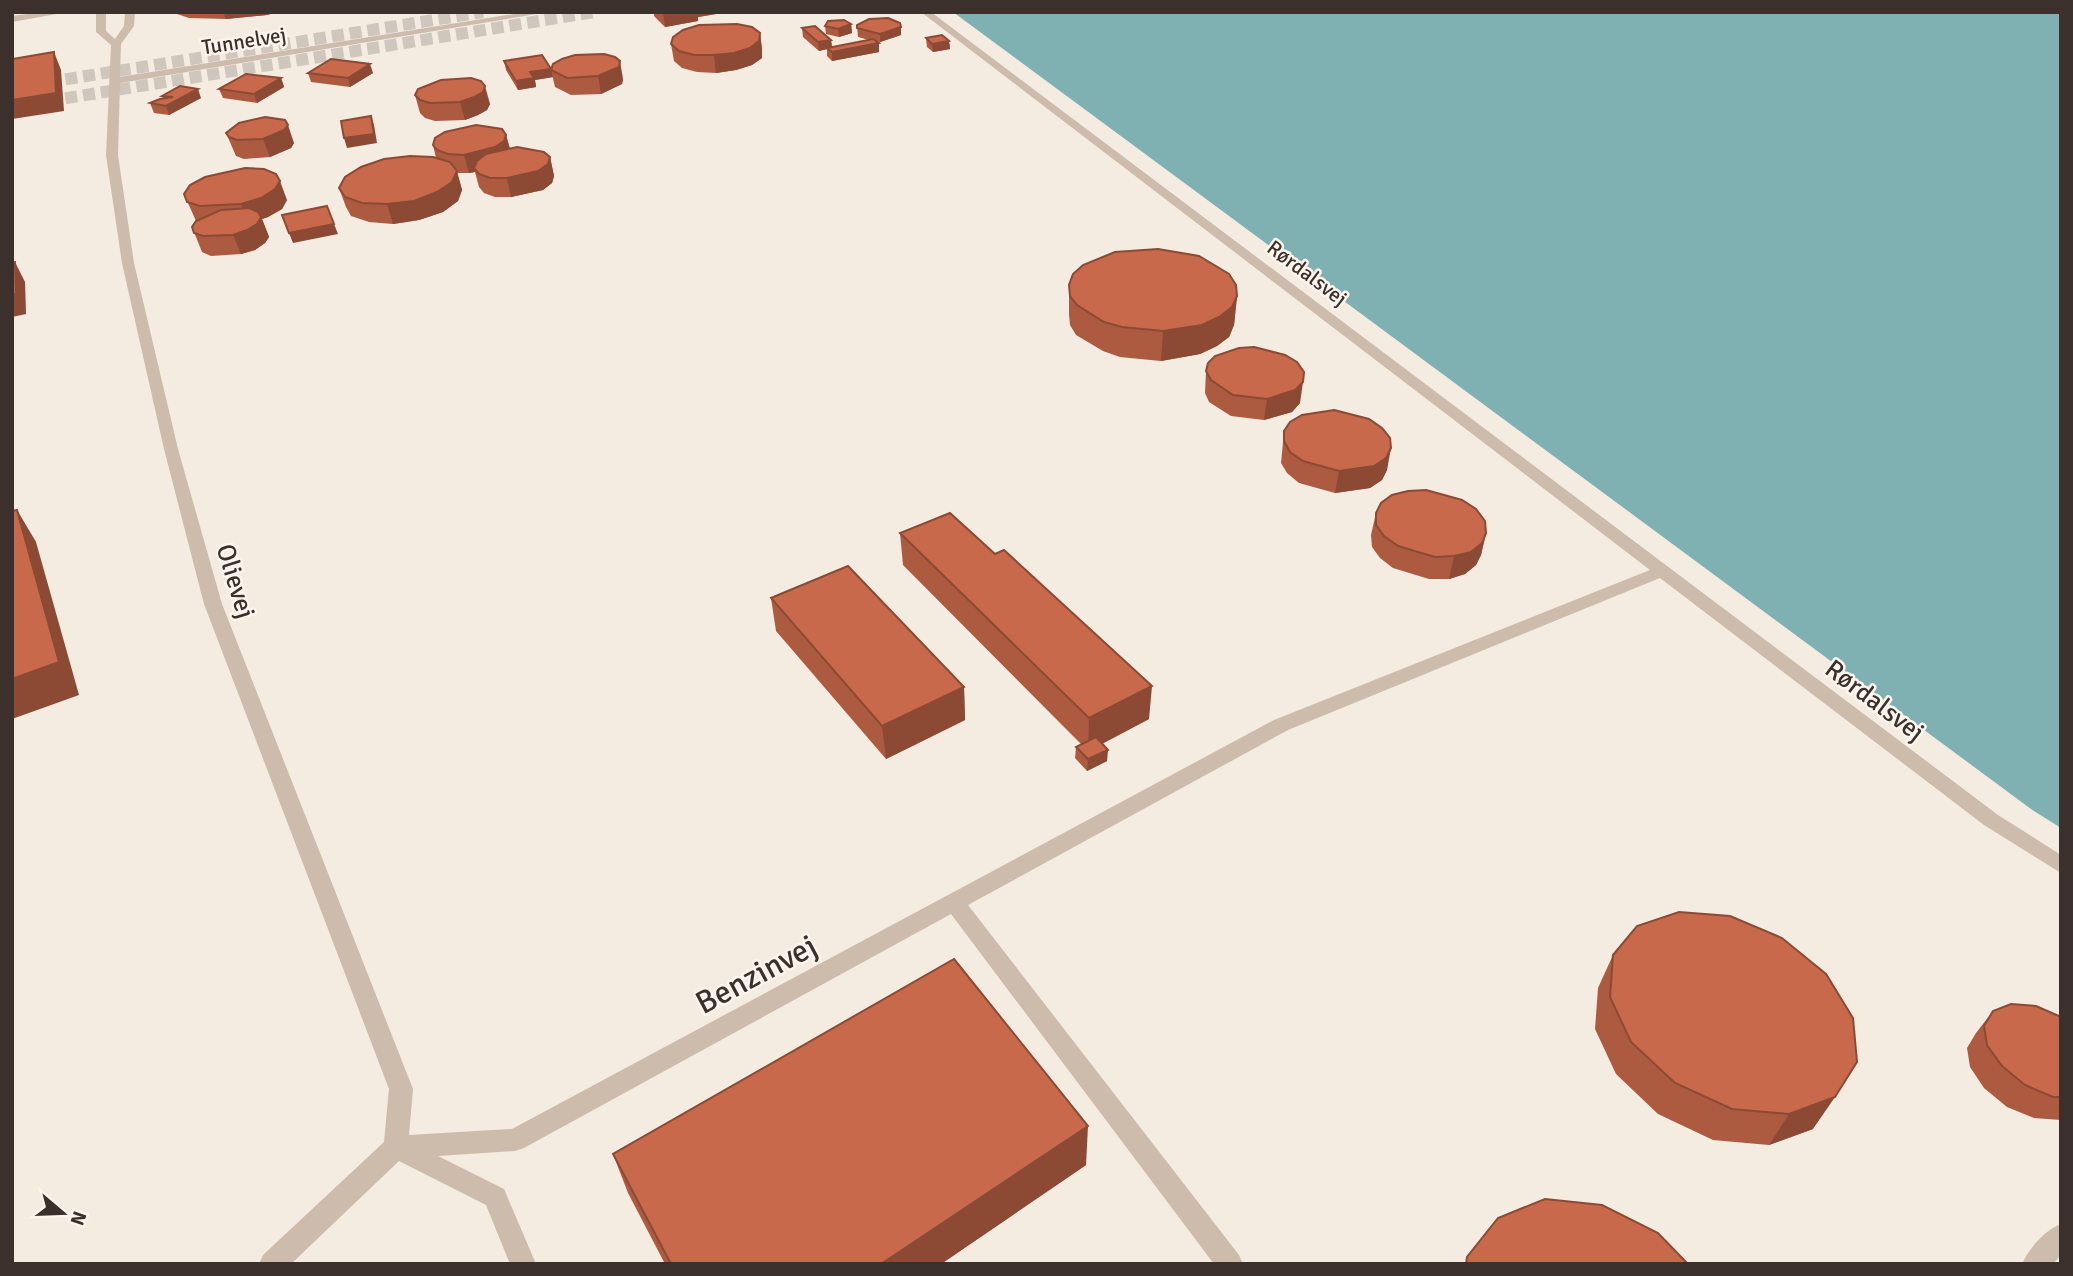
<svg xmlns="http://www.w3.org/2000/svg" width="2073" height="1276" viewBox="0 0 2073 1276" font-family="Signika,sans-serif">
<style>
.water{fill:#7fb0b2}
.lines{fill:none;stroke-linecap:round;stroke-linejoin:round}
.highway-tunnel{stroke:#cfc6bd;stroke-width:12;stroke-dasharray:12 6;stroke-linecap:butt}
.minor{fill:#cdbbac;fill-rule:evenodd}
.wall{fill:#ac5a40}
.shaded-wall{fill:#8c4a34}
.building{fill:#c8694b;stroke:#8c4a34;stroke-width:2}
.labels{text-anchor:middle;stroke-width:5;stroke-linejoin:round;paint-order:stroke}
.far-street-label{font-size:21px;fill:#3b302b;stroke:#fbf5ee}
.street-label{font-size:26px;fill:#3b302b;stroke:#fbf5ee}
.near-street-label{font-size:32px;fill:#3b302b;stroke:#fbf5ee}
</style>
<rect width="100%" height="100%" fill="#f4ebe1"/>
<path class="water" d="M953 12H2061V828L2031 809Z"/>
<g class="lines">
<g class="highway-tunnel">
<path d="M12 88 483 12"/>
<path d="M12 107 594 12"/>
</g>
<g class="minor">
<path d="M42 12H68L12 22V16Z"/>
<path d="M96 12H106V31L115 39 124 26 125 12H135L134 26 121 44 120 77 526 12H549L120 83 118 155 134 263 178 449 222 604 413 1089 409 1135 512 1129 1274 720 1650 570 921 12H931L1998 815 2061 855V873L1984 825 1660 578 1288 730 968 905 1239 1255 1243 1264H1214L951 914 524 1148 515 1151 438 1156 504 1189 536 1264H510L486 1205 399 1161 291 1264H259L263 1255 384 1142 389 1089 204 604 164 449 122 263 106 155 111 45 96 32Z"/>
<path d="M2061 1224V1255L2053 1264H2022C2029 1248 2045 1230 2061 1224Z"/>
</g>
</g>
<g class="wall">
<path d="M171 12H277L267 15 226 19 189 18Z"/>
<path d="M654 12H728L698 17V21L665 27 654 16Z"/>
<path d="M851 24 852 33 839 37 826 34 825 26Z"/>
<path d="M857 25 901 35 880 42 876 41 879 52 832 61 827 56V49L819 51 803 37 802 28 831 40 832 47 869 40 858 37Z"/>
<path d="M760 33 762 50V58L752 65 736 70 716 73 697 72 682 68 674 61 671 44Z"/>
<path d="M926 38 949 41 950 49 933 52 927 47Z"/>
<path d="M504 61 551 69 553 77 535 80 536 87 518 90 506 70Z"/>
<path d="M551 70 623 79 622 84 601 94 571 95 555 87Z"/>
<path d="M308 73H373L350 87 311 82Z"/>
<path d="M281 78 284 87 257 103 223 98 219 89Z"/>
<path d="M415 95 490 104 487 110 478 115 465 120 435 121 425 118 420 113Z"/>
<path d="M162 96 201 98 169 115 154 113 150 103 163 98Z"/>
<path d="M226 133 294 143 291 148 270 157 244 159 236 156Z"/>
<path d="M506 135 510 149 550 157 554 176 552 183 543 190 511 197H495L484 193 479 187 475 172 469 173H457L462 190 458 201 443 212 419 220 393 224 369 222 351 216 346 207 339 188 436 158 433 145Z"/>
<path d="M184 194 287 200 282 209 268 217 262 219 269 237 265 243 255 250 241 254 211 256 202 252 192 227 196 221Z"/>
<path d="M1069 285 1237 296 1234 325 1229 337 1217 346 1200 354 1161 361 1120 357 1103 351 1076 335 1070 325 1069 314Z"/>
<path d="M1206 371 1300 403 1292 412 1264 420 1231 416 1209 402 1205 393Z"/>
<path d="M1284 431 1387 470 1382 480 1370 488 1335 493 1299 483 1287 473 1281 463Z"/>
<path d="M1376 513 1486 533 1481 555 1476 565 1465 574 1449 579H1429L1393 568 1380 558 1372 547 1371 535Z"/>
<path d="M900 533 1149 719 1102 744 1107 761 1087 771 1075 758 1076 747 1081 744 903 565Z"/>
<path d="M771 598 964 687 965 720 886 759 776 631Z"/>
<path d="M1613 955 1813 1129 1769 1145 1713 1140 1658 1114 1616 1074 1595 1029 1598 988Z"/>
<path d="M1993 1011 2061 1017V1120L2034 1118 2007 1107 1984 1088 1970 1067 1967 1048 1976 1033Z"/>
<path d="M613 1154 1086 1165 941 1264H665L628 1193Z"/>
</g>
<g class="shaded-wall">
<path d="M223 12H277L267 15 226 19Z"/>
<path d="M663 12H728L698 17V21L665 27Z"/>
<path d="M851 24 852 33 839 37 838 29Z"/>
<path d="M901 27V35L880 42V34Z"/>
<path d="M760 33 762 50V58L752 65 736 70 716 73 714 55Z"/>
<path d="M831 40 832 48H827V49L819 51 818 42Z"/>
<path d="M949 41 950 49 933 52 932 44Z"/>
<path d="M879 43V52L832 61V52Z"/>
<path d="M54 52 61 70 64 111 12 119V100Z"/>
<path d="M620 61 623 79 622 84 601 94 598 76Z"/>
<path d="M370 64 373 73 350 87 348 78Z"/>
<path d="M551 69 553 77 535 80 536 87 518 90 516 81 530 72Z"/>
<path d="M281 78 284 87 257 103 254 94Z"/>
<path d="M485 86 490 104 487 110 478 115 465 120 460 102Z"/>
<path d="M198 89 201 98 169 115 166 106Z"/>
<path d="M371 116 374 125 377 143 347 148 344 138Z"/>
<path d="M288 125 294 143 291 148 270 157 263 139Z"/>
<path d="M506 135 511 153 474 168 475 172 469 173 464 155Z"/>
<path d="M550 157 554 176 552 183 543 190 511 197 507 178Z"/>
<path d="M457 171 462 190 458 201 443 212 419 220 393 224 387 204Z"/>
<path d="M280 181 287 200 282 209 268 217 262 219 269 237 265 243 255 250 241 254 233 235 249 224 241 204Z"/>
<path d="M334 224 338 234 293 243 289 233Z"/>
<path d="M15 262 25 282 26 314 12 317V294Z"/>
<path d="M1237 296 1234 325 1229 337 1217 346 1200 354 1161 361 1163 331Z"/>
<path d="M1303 382 1300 403 1292 412 1264 420 1267 399Z"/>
<path d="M1391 448 1387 470 1382 480 1370 488 1335 493 1339 471Z"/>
<path d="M17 510 36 542 79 695 12 719V679Z"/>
<path d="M1486 533 1481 555 1476 565 1465 574 1449 579 1454 556Z"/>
<path d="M1152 686 1149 719 1088 751 1089 718Z"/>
<path d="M964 687 965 720 886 759 882 726Z"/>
<path d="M1108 750 1107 761 1087 771 1088 759Z"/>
<path d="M1835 1097 1813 1129 1769 1145 1789 1114Z"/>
<path d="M1088 1126 1086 1165 941 1264H881Z"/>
</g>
<g class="building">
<path d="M888 18 900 23 901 27 880 34 857 28V25L869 19Z"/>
<path d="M844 20 851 24 838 29 825 26 828 21Z"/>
<path d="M737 24 752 27 760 33 759 41 750 48 734 53 714 55H694L679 51 671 44 673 37 683 30 699 25Z"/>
<path d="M815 26 831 40 818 42 802 28Z"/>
<path d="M942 35 949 41 932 44 926 38Z"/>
<path d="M873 39 879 43 832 52 827 48Z"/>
<path d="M54 52 56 93 12 100V59Z"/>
<path d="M604 54 615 57 620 61 619 67 598 76 567 78 551 70 553 64 562 59 575 55Z"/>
<path d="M542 55 551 69 530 72 534 78 516 81 504 61Z"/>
<path d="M331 59 370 64 348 78 308 73Z"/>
<path d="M246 74 281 78 254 94 219 89Z"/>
<path d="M471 78 481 81 485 86 483 92 474 97 460 102 430 103 420 100 415 95 418 89 441 80Z"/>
<path d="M180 86 198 89 166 106 150 103 160 99 173 97 162 96Z"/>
<path d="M371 116 374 134 344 138 341 121Z"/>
<path d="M265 117 285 120 288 125 284 130 263 139 237 140 229 137 226 133 239 123Z"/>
<path d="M476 125 502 129 506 135 504 141 495 147 464 155 448 154 437 150 433 145 435 138 445 132Z"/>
<path d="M517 147 544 152 550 157 548 164 538 171 507 178H490L479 174 474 168 477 161 486 154Z"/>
<path d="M410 156 433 157 450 162 457 171 452 182 437 192 414 201 387 204 362 203 345 197 339 188 345 177 361 167 384 159Z"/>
<path d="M245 168 264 169 276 174 280 181 275 189 261 198 241 204 200 206 187 202 184 194 190 185 205 177Z"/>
<path d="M327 206 334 224 289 233 282 215Z"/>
<path d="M249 208 258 212 261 217 257 224 247 230 233 235 203 236 194 233 192 227 196 221 221 210Z"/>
<path d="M1158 249 1199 256 1229 274 1236 285 1237 296 1232 307 1219 317 1202 325 1163 331 1122 327 1104 322 1077 305 1070 296 1069 285 1073 274 1083 265 1115 252Z"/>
<path d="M15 262 16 294H12V263Z"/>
<path d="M1254 347 1285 355 1297 362 1304 372 1303 382 1295 390 1267 399 1233 395 1211 380 1206 371 1208 363 1215 356 1239 348Z"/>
<path d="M1334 410 1369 419 1382 428 1390 438 1391 448 1386 458 1374 466 1339 471 1303 461 1290 452 1284 441V431L1290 422 1302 415Z"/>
<path d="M1426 490 1462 500 1476 509 1485 521 1486 533 1482 543 1471 552 1454 556 1435 557 1398 546 1384 536 1376 525V513L1381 503 1392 495 1408 491Z"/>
<path d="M17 510 59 662 12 679V511Z"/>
<path d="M950 513 995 554 1004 550 1152 686 1089 718 900 533Z"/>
<path d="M848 566 964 687 882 726 771 598Z"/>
<path d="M1096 737 1108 750 1088 759 1076 747Z"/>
<path d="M1679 912 1730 916 1782 938 1826 974 1853 1018 1857 1062 1835 1097 1789 1114 1732 1109 1675 1083 1631 1042 1610 997 1613 955 1637 926Z"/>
<path d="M954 959 1088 1126 881 1264H671L613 1154Z"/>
<path d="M2011 1004 2036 1006 2061 1017V1097H2053L2025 1085 2002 1066 1987 1045 1984 1026 1993 1011Z"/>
<path d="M1545 1199 1602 1205 1658 1233 1688 1264H1466L1467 1257 1498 1218Z"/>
</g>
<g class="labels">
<g class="far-street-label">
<text transform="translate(244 41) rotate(-9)" y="7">Tunnelvej</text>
<text transform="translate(1307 273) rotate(37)" y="7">Rørdalsvej</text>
</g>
<g class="street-label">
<text transform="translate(236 581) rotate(73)" y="9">Olievej</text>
<text transform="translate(1875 700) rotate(37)" y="9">Rørdalsvej</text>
</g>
<g class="near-street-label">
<text transform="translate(756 974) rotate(-28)" y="11">Benzinvej</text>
</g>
</g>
<rect width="2073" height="1276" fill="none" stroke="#3b302b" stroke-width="28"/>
<g transform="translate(63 1213) rotate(109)" stroke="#fbf5ee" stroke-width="5" paint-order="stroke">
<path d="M0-5L12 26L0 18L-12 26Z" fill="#3b302b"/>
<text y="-10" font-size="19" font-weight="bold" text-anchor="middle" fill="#3b302b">N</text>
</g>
</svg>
